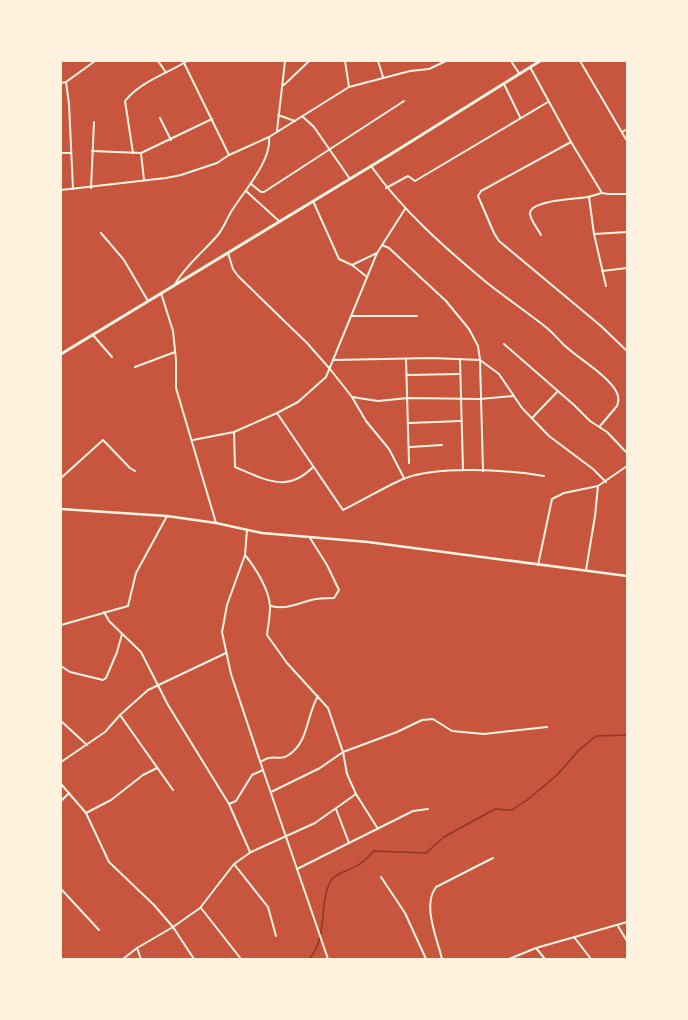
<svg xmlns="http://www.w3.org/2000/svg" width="688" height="1020" viewBox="0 0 688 1020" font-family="Poppins,sans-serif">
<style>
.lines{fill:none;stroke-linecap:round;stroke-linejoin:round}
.stream{stroke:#8f3625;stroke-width:1.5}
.minor{stroke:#fff3e0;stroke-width:2}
.tertiary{stroke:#fff3e0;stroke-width:2.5}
.secondary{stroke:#fff3e0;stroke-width:3}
</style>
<rect width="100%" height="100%" fill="#c8553d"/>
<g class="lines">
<path class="stream" d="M309 959C330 937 317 897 333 878 339 872 351 870 358 865 364 862 369 856 374 851L426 853 444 837 495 809 512 810 527 800 557 775 579 750 596 736 627 735"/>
<g class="minor">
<path d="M158 61 165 71"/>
<path d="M345 61 349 87"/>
<path d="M378 61 383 77"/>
<path d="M511 61 519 73"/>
<path d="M580 61 627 141"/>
<path d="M184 63 229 155"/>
<path d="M530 67 571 142 602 193 608 194H627"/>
<path d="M66 82 69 104 73 189"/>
<path d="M61 83 66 82 95 61"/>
<path d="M504 84 520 117"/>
<path d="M284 85 308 62"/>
<path d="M278 115 295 121"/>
<path d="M302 116 314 127 350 179"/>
<path d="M160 118 171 140"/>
<path d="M277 131 285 61"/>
<path d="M622 132 627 129"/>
<path d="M571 142 481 191 478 196 494 233 499 241 601 326 627 351"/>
<path d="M92 151 141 153 212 119"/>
<path d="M61 153H71"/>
<path d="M133 153 125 101C141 81 167 74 187 61"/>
<path d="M141 153 144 180"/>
<path d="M371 166C403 211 444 247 486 282 506 298 527 312 547 328 553 333 558 339 564 345 579 359 606 374 616 391 619 396 619 401 617 406L600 426"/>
<path d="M251 184 261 192H264L404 101"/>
<path d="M91 188 94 122"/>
<path d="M386 188 408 176 415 181 548 102"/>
<path d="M61 190 166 178 181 175 217 163 229 155 269 137 349 87 410 71 429 69 446 61"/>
<path d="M246 191 279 221"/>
<path d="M589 197 594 234 606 286"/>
<path d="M313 201 339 259 352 265 367 277"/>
<path d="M101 233 124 260 148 301"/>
<path d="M594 234 627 232"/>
<path d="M541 235C538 229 530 220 530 213 531 200 577 199 588 197 593 196 598 194 602 193"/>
<path d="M382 245 389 248 446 301 469 329 478 346 480 360 483 471"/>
<path d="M228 253 233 269 238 276 307 343 330 369 352 397 366 421 389 449 404 478"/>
<path d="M352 265 377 253"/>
<path d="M602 271 627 268"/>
<path d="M175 284C186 265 203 252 217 236 224 228 226 220 231 212 243 192 272 161 269 137"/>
<path d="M161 293 173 331 176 360V388L216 523"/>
<path d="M351 316H417"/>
<path d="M93 335 112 357"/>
<path d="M504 344 574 405 590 421 607 432 627 453"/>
<path d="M406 359 409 463"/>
<path d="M460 359 463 470"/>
<path d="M334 360 432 358 480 360 499 374 522 408 549 436 593 469 606 482"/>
<path d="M135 367 175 352"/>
<path d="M407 375 459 374"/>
<path d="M352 397 378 401 408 398 480 399 514 396"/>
<path d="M277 413 343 510C363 500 383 488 403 479 438 465 507 470 544 476"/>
<path d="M532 418 557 392"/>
<path d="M409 423 461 421"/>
<path d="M234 432 235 467C264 479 287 494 313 467"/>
<path d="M193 440 234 432 277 413 298 402 326 377 377 253 405 209"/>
<path d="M410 447 442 445"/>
<path d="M61 478 103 440 130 468 135 471"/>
<path d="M247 530 245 555 227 605 222 632 231 674 263 770 328 959"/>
<path d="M538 565 552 499 564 493 598 486 627 466"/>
<path d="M586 570 595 516 598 486"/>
<path d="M271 606C286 610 296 604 311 600 319 598 327 598 334 598L339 590 327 565 310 538"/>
<path d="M104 612 109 621 141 652 168 705 229 804 250 852"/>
<path d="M61 625 128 606 136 573 167 516"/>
<path d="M61 666 70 672 103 680 106 678 117 652 122 634"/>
<path d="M120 715 173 790"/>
<path d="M61 721 87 745"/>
<path d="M61 762 105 732 120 715 148 690 226 653"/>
<path d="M260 762C263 761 266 758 269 758 275 756 281 760 287 756 309 743 306 716 318 696"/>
<path d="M61 784 86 813 109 862 154 905 173 927 194 959"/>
<path d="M271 792 320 768 343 752 397 732 422 720 433 719 452 731 484 734 547 727"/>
<path d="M356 794 378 829"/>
<path d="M61 801 69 793"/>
<path d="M229 804 236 801 252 775 263 770"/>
<path d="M336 809 349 843"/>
<path d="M86 813 111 800 143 775 157 768"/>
<path d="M234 864 268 907 276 936"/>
<path d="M297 869 413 811 428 809"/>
<path d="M381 877 405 913 426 959"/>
<path d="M61 889 99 930"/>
<path d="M201 908 241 959"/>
<path d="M618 926 627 941"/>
<path d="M574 937 591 959"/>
<path d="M137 948 141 959"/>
<path d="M536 948 545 959"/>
<path d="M123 959 137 948 173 927 200 908 234 864 251 852 315 823 356 794 347 774 343 752 328 708 287 663 267 635C268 626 270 617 270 607 270 591 255 567 245 555"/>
<path d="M442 959C437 938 422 905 436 887L493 858"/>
<path d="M509 959 536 948 627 922"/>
</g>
<path class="tertiary" d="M61 509 167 516 216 523 262 533 368 542 627 576"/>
<path class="secondary" d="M61 354 391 154 540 61"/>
</g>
<rect width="688" height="1020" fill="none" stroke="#fff3e0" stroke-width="124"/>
</svg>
